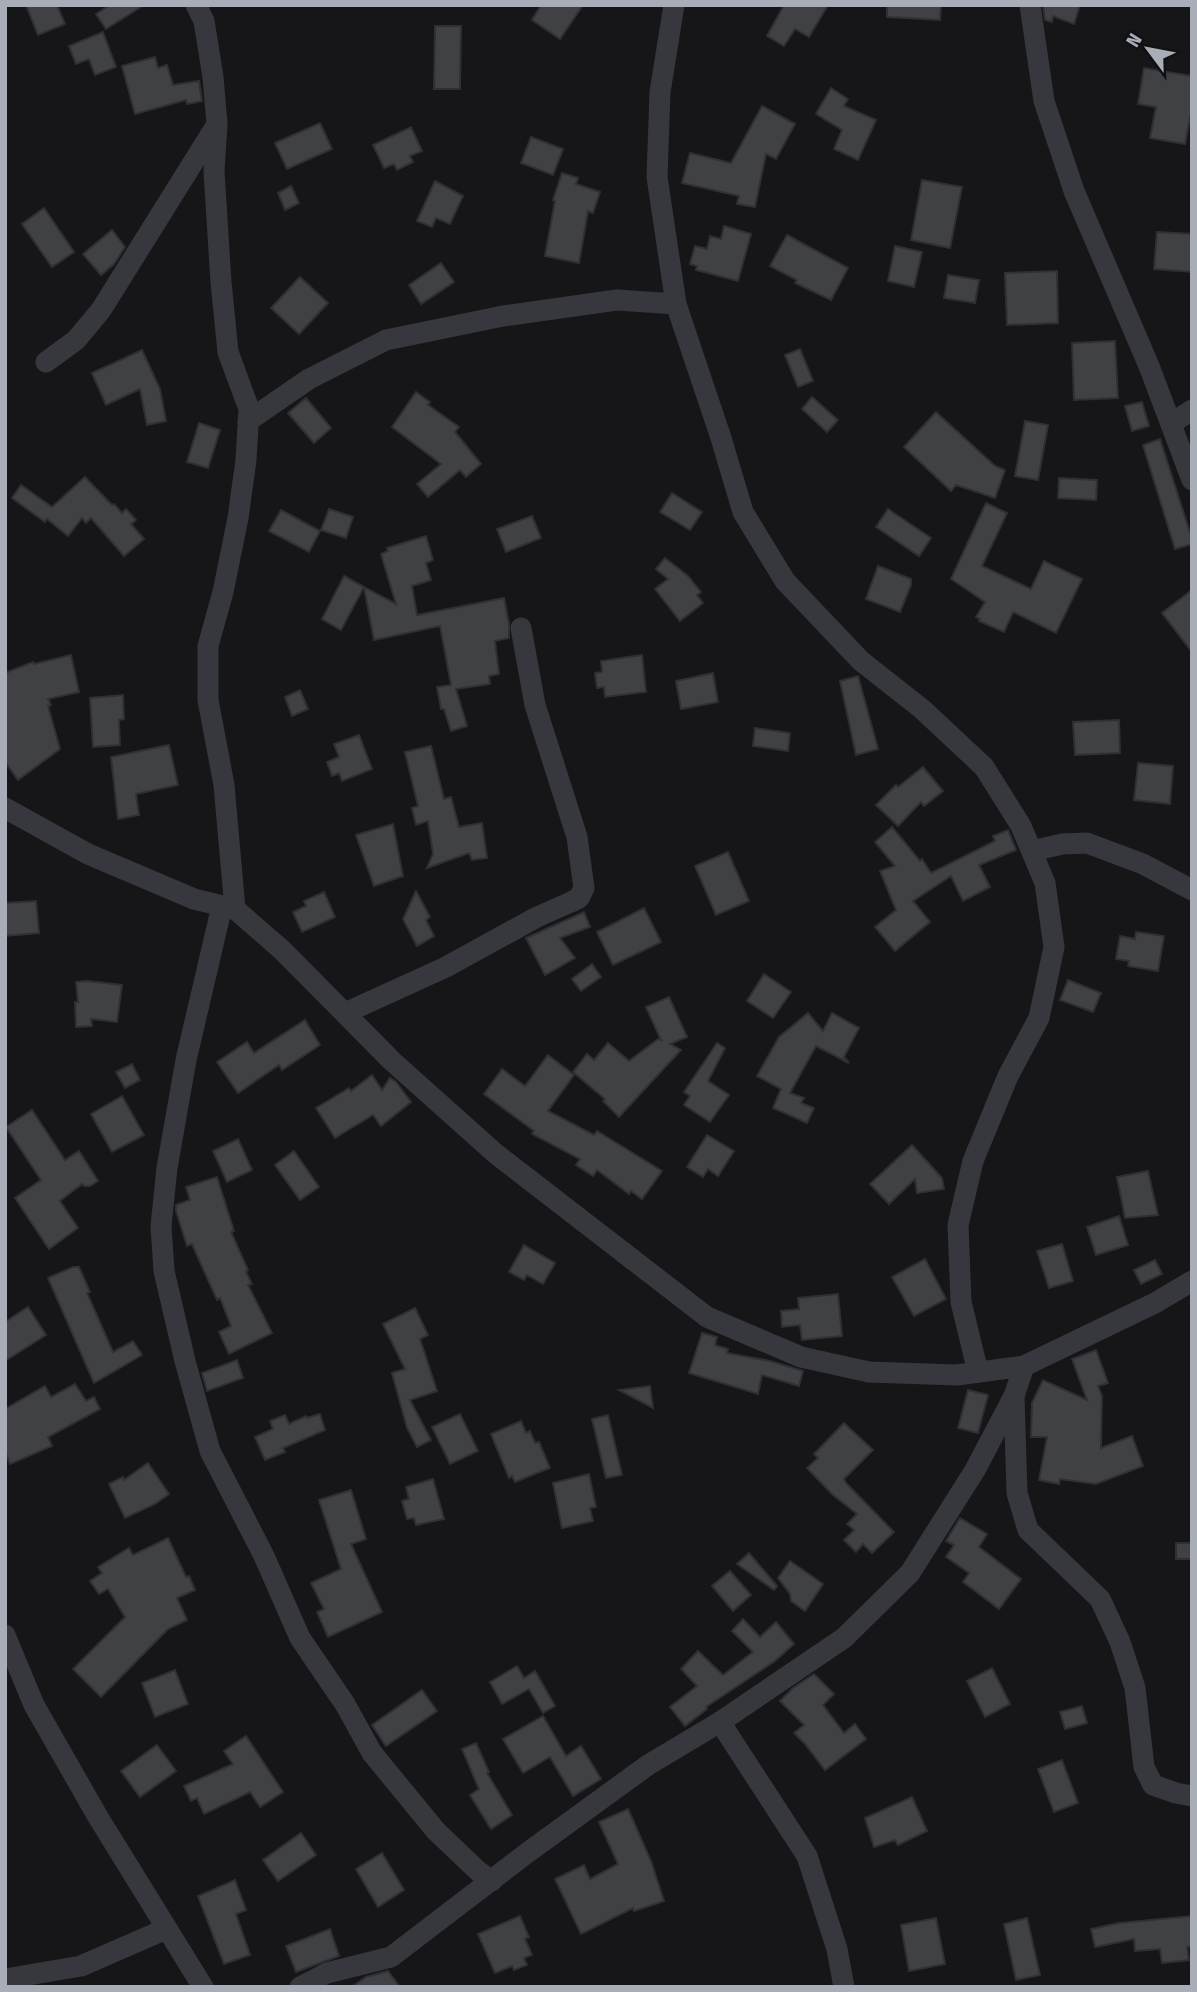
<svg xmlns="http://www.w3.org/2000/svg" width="1197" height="1992" viewBox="0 0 1197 1992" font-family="'Fira Sans Condensed',sans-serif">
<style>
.building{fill:#404145;stroke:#303034;stroke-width:2}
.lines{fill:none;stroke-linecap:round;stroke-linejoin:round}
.minor{stroke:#37383d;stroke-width:21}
</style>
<rect width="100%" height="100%" fill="#161618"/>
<g class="building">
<path d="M26 5H57L65 24 38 35Z"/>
<path d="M110 5H144L106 29 96 14Z"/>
<path d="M541 5H583L560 39 532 20Z"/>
<path d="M784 5H828L809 37 795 29 784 46 767 36Z"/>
<path d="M887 5H941L940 20 887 17Z"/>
<path d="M1043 5H1080L1074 24 1053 16 1052 22 1045 20Z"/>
<path d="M435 26H461L460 89H434Z"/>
<path d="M103 32 116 67 95 75 89 59 76 64 69 46Z"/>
<path d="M155 57 158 68 167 65 173 85 199 81 202 101 187 104 186 100 135 114 122 66Z"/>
<path d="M1144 68 1192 76V108L1185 144 1150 138 1156 107 1138 104Z"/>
<path d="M831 88 848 99 844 106 876 120 858 160 834 149 842 130 816 114Z"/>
<path d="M762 106 795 124 776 159 766 154 755 207 737 204 739 196 682 183 690 153 731 163Z"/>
<path d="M320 123 332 149 287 169 275 143Z"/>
<path d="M411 127 422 151 410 156 413 162 397 170 394 164 384 168 373 145Z"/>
<path d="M531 137 563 149 553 175 521 163Z"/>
<path d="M562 173 578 178 576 184 600 192 593 213 588 211 579 263 545 256 555 201 553 200Z"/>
<path d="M922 180 962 187 950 248 911 240Z"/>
<path d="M435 181 463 196 450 224 436 218 432 227 417 221Z"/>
<path d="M291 186 299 203 285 210 278 193Z"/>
<path d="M44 208 74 252 52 267 22 224Z"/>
<path d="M724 226 751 234 738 281 696 270 697 266 690 264 695 246 707 249 710 236 721 239Z"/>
<path d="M112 230 125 247 114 264 101 275 83 254Z"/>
<path d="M1157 232 1192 234V272L1154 269Z"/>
<path d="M787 235 848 268 831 300 795 283 797 280 770 266Z"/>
<path d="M895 246 922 252 914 287 888 281Z"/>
<path d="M441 263 454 282 421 304 409 285Z"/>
<path d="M1057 271 1058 323 1007 325 1005 273Z"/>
<path d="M948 275 979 280 975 303 944 298Z"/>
<path d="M300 277 328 303 299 334 271 308Z"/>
<path d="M1115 341 1118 398 1074 400 1072 343Z"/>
<path d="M800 349 813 381 798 387 785 355Z"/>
<path d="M142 350 160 389 166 421 147 425 140 389 106 405 92 373Z"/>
<path d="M416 392 430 402 428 405 459 427 455 432 481 464 466 477 460 470 428 497 417 484 441 464 392 427Z"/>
<path d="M812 397 838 420 827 432 802 409Z"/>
<path d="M306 398 331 428 314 443 288 413Z"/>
<path d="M1142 402 1149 426 1132 431 1125 406Z"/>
<path d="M936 412 995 466 1005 470 995 498 956 485 951 491 904 447Z"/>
<path d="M1025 421 1048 425 1038 480 1015 476Z"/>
<path d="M199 423 220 430 208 468 187 462Z"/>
<path d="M1160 439 1192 539V544L1175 549 1143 445Z"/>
<path d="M85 477 112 505 114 504 122 513 126 509 136 520 131 524 144 539 124 556 91 518 86 523 82 518 68 536 47 519 45 522 12 498 21 485 52 507Z"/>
<path d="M1059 478 1097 480 1096 500 1058 498Z"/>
<path d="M672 493 702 512 690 530 660 512Z"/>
<path d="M986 503 1007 513 982 566 1031 589 1044 561 1082 579 1056 633 1013 612 1004 632 979 621 980 619 976 617 985 602 951 579Z"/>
<path d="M329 509 353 517 346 538 321 530Z"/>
<path d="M888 509 931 538 919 556 876 527Z"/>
<path d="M281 510 320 531 309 552 269 531Z"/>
<path d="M532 516 541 538 506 552 497 529Z"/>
<path d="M426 536 433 560 426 563 431 580 412 586 417 615 504 598 509 624V638L495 641 499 674 489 676 490 684 456 689 467 726 451 731 444 709H441L437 687 451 685 440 626 374 640 364 587 396 604 381 554 388 551 387 548Z"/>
<path d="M665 558 688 576 701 592 697 595 703 603 680 621 655 589 668 579 656 569Z"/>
<path d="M878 566 911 579V585L900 612 866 599Z"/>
<path d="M344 576 364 587 341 630 322 619Z"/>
<path d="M1192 590V652L1162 613Z"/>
<path d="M71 655 79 692 48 699 51 705 48 706 60 749 18 780 5 762V673L33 662 34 664Z"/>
<path d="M642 655 646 692 605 697 604 687 597 688 595 673 602 672 601 661Z"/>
<path d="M713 673 718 702 681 709 676 681Z"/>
<path d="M858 676 878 749 856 755 840 681Z"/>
<path d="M300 690 308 709 292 716 285 697Z"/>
<path d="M123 695 124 719 119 720 120 745 93 747 90 698Z"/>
<path d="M1119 720 1120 753 1075 755 1073 722Z"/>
<path d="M755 728 790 733 788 751 753 746Z"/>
<path d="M359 735 372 769 342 781 339 773 332 776 327 762 339 757 334 744Z"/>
<path d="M169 745 178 785 136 794 139 815 118 819 111 757Z"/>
<path d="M431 746 444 799 451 797 459 827 482 823 487 858 472 860 469 853 427 868 433 854 428 821 416 825 412 808 418 806 405 752Z"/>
<path d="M1138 763 1173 766 1170 804 1134 800Z"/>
<path d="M923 767 943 791 924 806 921 802 898 826 876 805 896 785 898 787Z"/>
<path d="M393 824 403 876 374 886 356 835Z"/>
<path d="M892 827 920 861 922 859 931 873 995 841 993 836 1008 830 1016 850 979 865 990 887 963 901 951 876 913 901 930 922 895 951 875 927 896 910 880 871 895 866 875 842Z"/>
<path d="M728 852 749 901 716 915 695 866Z"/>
<path d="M416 891 430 917 426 920 434 936 417 946 403 919Z"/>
<path d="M324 892 335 917 302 932 293 912 306 906 304 901Z"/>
<path d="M36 901 39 933 5 936V903Z"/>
<path d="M644 908 661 942 613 965 597 932Z"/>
<path d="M584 912 590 927 560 938 575 958 545 975 526 938Z"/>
<path d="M1136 932 1164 936 1158 971 1128 966 1129 961 1116 959 1120 936 1135 939Z"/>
<path d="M592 964 601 977 581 991 572 979Z"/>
<path d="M764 974 791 992 773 1018 747 1001Z"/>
<path d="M1068 980 1101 993 1093 1012 1060 1000Z"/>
<path d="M87 981 122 985 117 1022 91 1019 92 1026 76 1027 75 1002H78L76 982Z"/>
<path d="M669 997 687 1037 670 1044 681 1050 619 1117 603 1101 605 1099 573 1072 587 1054 594 1060 608 1043 629 1061 658 1039 661 1040 646 1007Z"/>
<path d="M808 1013 823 1031 832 1013 859 1028 844 1057 849 1063 816 1046 790 1093 804 1098 801 1103 814 1108 807 1123 773 1108 781 1089 757 1076 779 1037Z"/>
<path d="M305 1020 320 1045 282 1070 279 1065 238 1093 217 1062 247 1042 254 1053Z"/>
<path d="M717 1043 725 1048 708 1081 729 1095 710 1122 684 1105 690 1096 684 1092Z"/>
<path d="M548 1055 574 1075 548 1111 594 1135 597 1131 662 1171 642 1199 631 1191 629 1194 597 1170 593 1176 576 1165 580 1159 532 1134 534 1131 484 1094 502 1069 525 1086Z"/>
<path d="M132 1064 140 1080 125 1088 116 1072Z"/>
<path d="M372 1075 382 1090 390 1078 396 1082 411 1102 381 1126 373 1115 335 1138 316 1108 349 1088 351 1091Z"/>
<path d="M122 1096 144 1135 112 1152 91 1114Z"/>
<path d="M32 1110 65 1160 79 1151 98 1181 90 1186H84L82 1184 60 1201 78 1228 49 1249 15 1198 41 1180 6 1127Z"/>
<path d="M707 1135 734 1151 718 1176 708 1169 703 1177 687 1167Z"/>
<path d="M238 1139 252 1170 227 1182 213 1151Z"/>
<path d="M912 1145 942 1178 944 1189 917 1193 915 1179 889 1204 870 1184Z"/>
<path d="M294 1151 319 1187 300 1200 275 1165Z"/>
<path d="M1148 1171 1158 1215 1125 1218 1117 1177Z"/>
<path d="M217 1177 234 1231 231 1232 248 1270 246 1272 252 1284 248 1285 272 1333 229 1354 219 1332 231 1326 220 1298 217 1300 192 1244 187 1246 176 1211V1205L190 1200 186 1187Z"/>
<path d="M1119 1216 1128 1245 1096 1255 1087 1227Z"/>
<path d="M1062 1244 1073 1281 1049 1288 1037 1251Z"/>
<path d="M524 1245 555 1263 543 1284 527 1275 524 1280 509 1272Z"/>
<path d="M925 1259 946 1299 914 1316 892 1277Z"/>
<path d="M1155 1260 1162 1274 1141 1284 1134 1270Z"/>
<path d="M73 1267H79L90 1292 87 1293 113 1352 133 1341 142 1355 94 1383 48 1278Z"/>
<path d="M838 1294 842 1336 802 1340 800 1325 782 1327 781 1311 799 1309 798 1298Z"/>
<path d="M28 1307 46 1335 5 1361V1322Z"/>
<path d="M415 1308 428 1335 420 1339 437 1391 410 1400 431 1440 417 1447 407 1428 392 1373 405 1369 383 1324Z"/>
<path d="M702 1333 717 1337 715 1345 728 1349 727 1353 770 1361 803 1371 799 1386 762 1375 758 1394 689 1373Z"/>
<path d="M1096 1350 1108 1383 1098 1386 1102 1396 1101 1448 1132 1436 1143 1466 1096 1484 1060 1479 1059 1484 1039 1480 1047 1437H1031L1032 1403 1043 1380 1087 1400 1072 1359Z"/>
<path d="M237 1360 243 1378 207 1391 202 1373Z"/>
<path d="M75 1384 86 1401 94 1397 100 1409 48 1437 52 1446 10 1464 5 1451V1409L45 1386 51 1397Z"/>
<path d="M650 1386 653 1408 619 1390Z"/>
<path d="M968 1390 988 1395 978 1433 958 1428Z"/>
<path d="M320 1414 325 1430 283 1448 285 1452 265 1460 255 1437 273 1429 270 1421 285 1415 289 1424 306 1416 307 1418Z"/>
<path d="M460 1414 478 1451 450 1464 432 1427Z"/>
<path d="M608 1415 622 1475 606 1478 592 1419Z"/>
<path d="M521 1421 526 1433 530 1431 535 1443 539 1442 550 1468 515 1482 512 1476 509 1478 491 1434Z"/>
<path d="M844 1423 873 1450 844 1479 846 1483 894 1532 872 1553 863 1544 856 1552 844 1540 854 1530 847 1524 857 1514 833 1495 807 1468 818 1458 814 1454Z"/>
<path d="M148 1463 169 1494 155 1504 125 1518 109 1484 123 1477 124 1480Z"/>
<path d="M589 1474 596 1507 590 1508 593 1521 562 1528 553 1483Z"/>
<path d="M433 1479 444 1519 416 1525 414 1518 407 1519 402 1501 409 1499 406 1487Z"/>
<path d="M351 1490 366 1539 351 1544 382 1612 328 1637 317 1612 324 1609 311 1583 341 1569 319 1500Z"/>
<path d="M960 1518 987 1534 979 1547 1021 1579 999 1609 963 1582 969 1573 946 1557 954 1545 946 1541Z"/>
<path d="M168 1538 186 1577 189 1576 195 1590 177 1598 187 1620 168 1629 101 1697 73 1669 125 1617 108 1589 99 1594 90 1581 102 1573 98 1567 129 1548 133 1555Z"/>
<rect x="1176" y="1543" width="16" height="16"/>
<path d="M749 1553 777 1586 774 1590 737 1564Z"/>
<path d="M790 1561 823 1584 805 1611 791 1601 790 1594 778 1578Z"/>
<path d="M730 1571 751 1595 733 1611 712 1586Z"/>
<path d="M743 1619 760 1637 776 1622 794 1644 775 1661 706 1707 707 1709 685 1726 670 1707 697 1686 681 1669 698 1651 723 1675 753 1652 732 1631Z"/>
<path d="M517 1666 524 1678 535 1671 555 1706 543 1713 529 1689 502 1704 490 1682Z"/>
<path d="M992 1668 1010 1704 985 1717 967 1681Z"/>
<path d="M175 1670 188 1704 155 1717 142 1683Z"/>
<path d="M814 1674 834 1694 823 1705 844 1733 855 1724 866 1739 825 1770 805 1744 794 1733 804 1725 780 1701 793 1688Z"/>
<path d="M422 1690 437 1711 386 1746 372 1725Z"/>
<path d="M1082 1706 1087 1723 1065 1729 1060 1712Z"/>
<path d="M543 1716 566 1756 581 1746 601 1779 573 1796 550 1757 523 1773 503 1739Z"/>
<path d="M246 1736 283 1792 260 1807 250 1792 204 1814 197 1798 191 1801 184 1786 233 1764 224 1751Z"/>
<path d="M476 1743 489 1772 487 1773 512 1815 491 1829 470 1795 479 1789 462 1749Z"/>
<path d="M157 1745 176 1771 140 1797 121 1771Z"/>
<path d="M1062 1760 1078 1803 1054 1812 1038 1769Z"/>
<path d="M912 1797 927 1831 898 1845 895 1840 874 1847 865 1818Z"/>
<path d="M628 1809 651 1861 664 1901 634 1911 633 1908 581 1934 555 1879 584 1865 590 1879 618 1864 599 1822Z"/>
<path d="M301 1833 316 1855 278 1881 263 1860Z"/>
<path d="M382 1853 404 1890 378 1907 356 1869Z"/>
<path d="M235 1880 246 1910 236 1914 250 1955 224 1964 198 1896Z"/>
<path d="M520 1916 529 1937 525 1939 532 1955 524 1958 527 1965 514 1970 512 1966 495 1973 478 1934Z"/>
<path d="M1192 1916V1946L1187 1947 1189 1960 1162 1963 1160 1949 1135 1951 1134 1939 1095 1947 1091 1929 1119 1923Z"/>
<path d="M936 1918 945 1964 909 1971 901 1925Z"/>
<path d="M1027 1918 1040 1975 1016 1980 1004 1924Z"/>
<path d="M330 1929 339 1956 296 1972 286 1946Z"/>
<path d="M388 1971 400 1987H352L366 1977Z"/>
</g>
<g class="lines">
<g class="minor">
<path d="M196 5 204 21 213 77 217 124 214 171 221 282 228 352 249 409 246 460 238 518 223 592 208 646V700L224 785 235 909"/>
<path d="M674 5 660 92 657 177 676 304 721 438 743 512 785 581 861 661 922 709 984 767 1021 826 1045 883 1054 947 1039 1018 1008 1076 973 1161 958 1225 961 1302 978 1372"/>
<path d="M1030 5 1044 101 1074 191 1149 366 1192 480"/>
<path d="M46 362 76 340 101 310 214 129"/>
<path d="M248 421 309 379 386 340 503 316 617 300 676 304"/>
<path d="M1172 423 1192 410"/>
<path d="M5 808 88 854 194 899 235 909 282 950 392 1061 496 1154 707 1317 801 1357 869 1372 957 1375 1024 1366 1155 1303 1192 1281"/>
<path d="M1032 851 1062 844 1087 843 1143 864 1192 890"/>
<path d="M222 906 186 1060 167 1168 161 1226 164 1271 185 1361 210 1451 264 1556 300 1638 345 1704 372 1753 436 1831 478 1871 492 1881"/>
<path d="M345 1013 446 967 537 917 571 902 579 898 584 888 577 837 535 705 521 628"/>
<path d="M1014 1397 1017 1493 1028 1530 1100 1599 1120 1642 1135 1688 1144 1767 1153 1785 1176 1793 1192 1796"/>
<path d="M5 1635 34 1705 98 1817 203 1987"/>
<path d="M720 1722 807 1856 837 1949 844 1987"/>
<path d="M5 1979 81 1966 166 1929"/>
<path d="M300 1987 327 1973 391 1957 527 1853 648 1765 720 1722 844 1638 910 1573 975 1470 1014 1396 1024 1366"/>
</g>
</g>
<rect width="1197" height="1992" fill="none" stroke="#a8adb8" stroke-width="14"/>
<g transform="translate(1148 49) rotate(302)" stroke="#111113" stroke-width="5" paint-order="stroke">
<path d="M0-5L12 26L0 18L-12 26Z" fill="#a8adb8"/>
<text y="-10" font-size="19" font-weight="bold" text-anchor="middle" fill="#a8adb8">N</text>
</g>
</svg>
